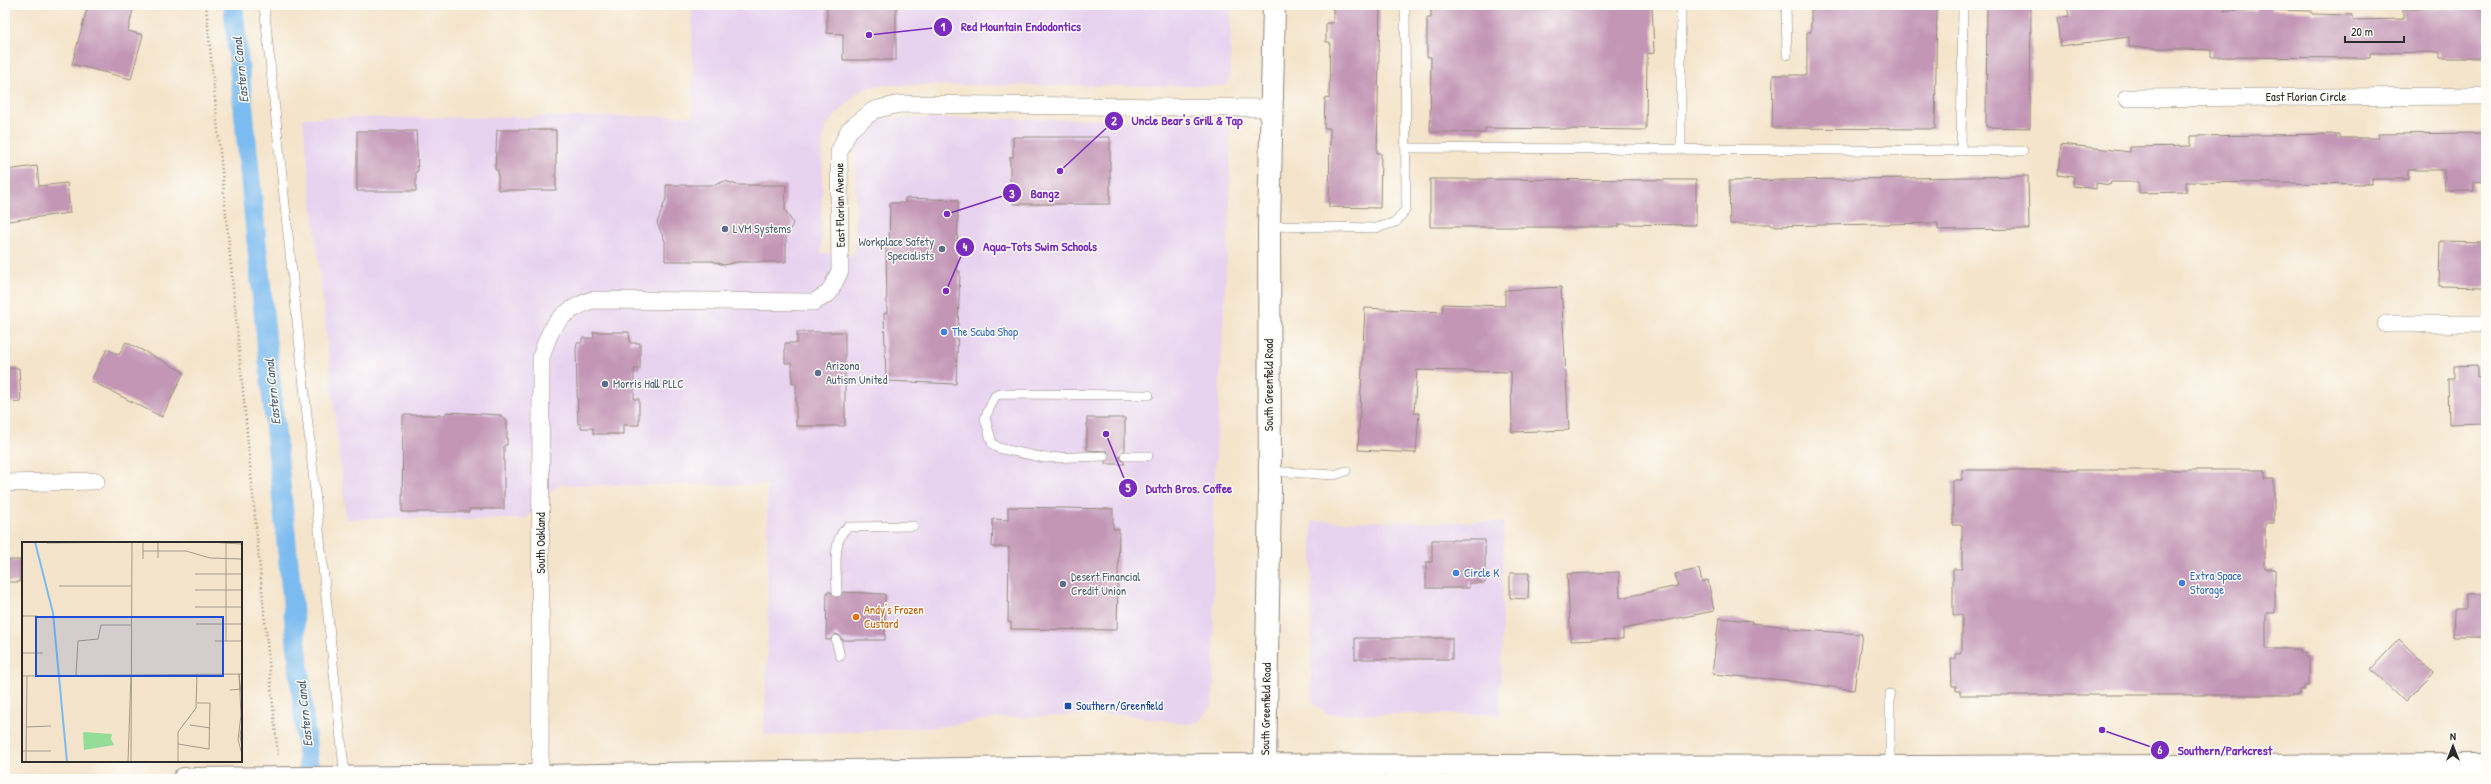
<svg xmlns="http://www.w3.org/2000/svg" width="2491" height="784" viewBox="0 0 2491 784" font-family="'Patrick Hand',sans-serif">
<style>
.built{fill:#e7d2ef}
.lines{fill:none;stroke-linecap:round;stroke-linejoin:round}
.canal{stroke:#7bbbf0;stroke-width:20}
.building{fill:#c396b6}
.service-casing{stroke:#90887b;stroke-width:10}
.minor-casing{stroke:#90887b;stroke-width:18}
.secondary-casing{stroke:#90887b;stroke-width:24}
.path{stroke:#90887b;stroke-width:2.5;stroke-dasharray:1 3;stroke-linecap:butt}
.service{stroke:#fff;stroke-width:9}
.minor{stroke:#fff;stroke-width:17}
.secondary{stroke:#fff;stroke-width:22}
.service-dot{fill:#5c6f8a;stroke:#fdfcf7;stroke-width:1.5}
.shop-dot{fill:#3f7fe0;stroke:#fdfcf7;stroke-width:1.5}
.food-dot{fill:#e8710a;stroke:#fdfcf7;stroke-width:1.5}
.transit-dot{fill:#1a4fb4;stroke:#fdfcf7;stroke-width:1.5}
.labels{text-anchor:middle;stroke-width:3;stroke-linejoin:round;paint-order:stroke}
.street-label{font-size:12px;fill:#2b2b2b;stroke:#fdfcf7}
.service-label{font-size:12px;fill:#4e5e75;stroke:#fdfcf7;text-anchor:start}
.shop-label{font-size:12px;fill:#366cbe;stroke:#fdfcf7;text-anchor:start}
.food-label{font-size:12px;fill:#c56008;stroke:#fdfcf7;text-anchor:start}
.transit-label{font-size:12px;fill:#164399;stroke:#fdfcf7;text-anchor:start}
.water-label{font-size:13px;font-style:italic;fill:#475d70;stroke:#fdfcf7}
.inset-river{fill:none;stroke:#7bbbf0;stroke-width:2}
.inset-road{fill:none;stroke:#a49a8b;stroke-width:1}
.view{fill:#1d4ed8;fill-opacity:0.15;stroke:#1d4ed8;stroke-width:2}
.inset-edge{fill:none;stroke:#2b2b2b;stroke-width:2}
.leader{fill:none;stroke:#7b2cbf;stroke-width:1.5}
.callout-dot{fill:#7b2cbf;stroke:#fdfcf7;stroke-width:1.5}
.mark-label{font-size:12px;text-anchor:middle;font-weight:bold;fill:#fff}
.callout-label{font-size:13px;text-anchor:middle;font-weight:bold;fill:#7b2cbf;stroke:#fdfcf7;stroke-width:3;stroke-linejoin:round;paint-order:stroke}
</style>
<rect width="100%" height="100%" fill="#fdfcf7"/>
<filter id="ink" filterUnits="userSpaceOnUse"><feTurbulence type="fractalNoise" baseFrequency=".025" numOctaves="2"/><feDisplacementMap in="SourceGraphic" scale="8" xChannelSelector="R" yChannelSelector="G"/><feConvolveMatrix kernelMatrix="1 2 1 2 8 2 1 2 1" color-interpolation-filters="sRGB"/></filter>
<filter id="wash" filterUnits="userSpaceOnUse"><feTurbulence type="fractalNoise" baseFrequency=".012" numOctaves="4" result="noise"/><feDisplacementMap in="SourceGraphic" scale="16" xChannelSelector="R" yChannelSelector="G"/><feGaussianBlur stdDeviation="0.9" result="paint"/><feColorMatrix in="noise" values="0 0 0 0 0 0 0 0 0 0 0 0 0 0 0 0 0 1.4 0 .05"/><feComposite in="paint" operator="in"/></filter>
<g filter="url(#wash)">
<rect width="100%" height="100%" fill="#f4e4cb"/>
<g class="built">
<path d="M692 5H1231L1230 77 1225 86 882 85 867 88 857 93 827 125 823 137 821 253 855 255 856 150 861 135 872 122 886 118 1214 120 1222 122 1230 129V204L1213 507 1214 686 1212 706 1199 722 1187 724 1122 714 998 718 938 727 764 736 768 632 767 485H558L525 519H346L303 118 693 116Z"/>
<path d="M1312 521 1504 522 1500 714H1326L1314 704 1311 686Z"/>
</g>
<g class="lines">
<path class="canal" d="M233 5 310 779"/>
</g>
<g id="blocks">
<g class="building">
<path d="M88 5H134L128 31 143 35 131 79 72 64Z"/>
<path d="M827 5H896V60H843V34L827 33Z"/>
<path d="M1333 5H1380L1377 153H1381L1380 208 1329 207 1330 128H1324L1325 98 1329 99 1330 42H1326V23H1333Z"/>
<path d="M1431 5H1652L1654 53 1647 54 1646 130 1485 128V133L1430 132 1431 57H1427V18H1431Z"/>
<path d="M1811 5H1937L1935 129 1772 128 1773 75H1807V32H1811Z"/>
<path d="M1987 5H2031L2030 128 1986 127Z"/>
<path d="M2077 5H2224V10L2255 11V5H2271V10L2312 11V14L2353 15V20L2403 19V8L2486 7V58H2440V52L2370 53V58L2211 57V50L2129 47V37L2060 46 2057 18 2069 16 2067 6Z"/>
<path d="M497 130H556V190H498V170H495Z"/>
<path d="M357 131H416L418 171H416V191H357Z"/>
<path d="M2486 133V181L2474 182V191H2445L2444 170H2408V179H2372V184L2186 182V192L2139 193V182H2111L2110 185 2096 183V189L2073 186 2074 177 2058 175 2061 144 2130 152V147L2191 146V136L2339 134V138H2378V134Z"/>
<path d="M1013 137H1110V204H1013V185H1010V157H1013Z"/>
<path d="M37 166 39 186 67 183 70 213 8 221 5 170Z"/>
<path d="M2028 176 2029 229 1938 230V223L1771 226V224H1730L1729 181Z"/>
<path d="M1430 179 1696 180V225L1619 224V227H1430Z"/>
<path d="M725 181 737 185H786L785 210 793 223 786 238V262H737L724 265 712 261H665V241L657 223 666 199V185H714Z"/>
<path d="M905 198 958 200 957 271H960L956 384 886 381 884 313H887L886 243H889L890 203H905Z"/>
<path d="M2440 241 2486 242V287L2439 286Z"/>
<path d="M1561 287 1569 430 1512 432 1511 372 1417 370 1414 413H1419L1416 453 1358 450 1365 308 1442 312 1443 304 1505 306V290Z"/>
<path d="M593 332H629L630 343H640V369H634V399H639V425H623V434H593V428H581V424H578L576 350 577 343H582V338H594Z"/>
<path d="M797 332H845V426H796V384H792V363H785V343H797Z"/>
<path d="M126 342 184 372 162 417 91 381 107 349 119 355Z"/>
<path d="M2477 365V377H2486V423L2449 424 2448 379H2454V366Z"/>
<path d="M5 368H19L21 402 5 403Z"/>
<path d="M446 412 501 415V417L507 420V445H504V509H469V512H402L403 415H446Z"/>
<path d="M1087 418H1125V450L1119 456 1125 464H1104L1109 458 1107 451 1087 450Z"/>
<path d="M1962 470H2265V479H2274V523H2265V569H2275V613H2266V649H2300V653H2305V657H2309V686H2304V690H2300V695H1960V691H1956V686H1952L1951 659H1956V654H1960L1962 649V615H1953V569H1962V525H1953V480H1962Z"/>
<path d="M1008 507 1113 509V529H1119L1117 630 1011 629V622H1008L1009 547H992L993 519 1008 520Z"/>
<path d="M1432 540H1485V583H1469V588H1426V562H1432Z"/>
<rect x="5" y="560" width="15" height="22"/>
<path d="M1699 569 1702 582 1708 580 1714 611 1623 629V639L1571 641 1567 574 1619 572 1620 598 1678 586 1675 574Z"/>
<path d="M1510 573H1529L1528 599 1510 598Z"/>
<path d="M827 592H831L837 598 843 592 885 594V640H842L840 636 835 634 830 640H826Z"/>
<path d="M2466 594H2486V637H2453L2454 609H2466Z"/>
<path d="M1719 618 1752 621 1751 623 1789 627V629L1862 634 1854 690 1783 680 1712 674Z"/>
<rect x="1355" y="638" width="97" height="21"/>
<path d="M2399 639 2434 673 2405 702 2371 669Z"/>
</g>
</g>
</g>
<g filter="url(#ink)">
<use href="#blocks" fill-opacity="0" stroke="#90887b" stroke-width="1"/>
<g class="lines">
<defs>
<g id="service">
<path d="M264 5 345 778"/>
<path d="M1786 5 1787 55"/>
<path d="M1406 148 2023 151"/>
<path d="M1681 149V5"/>
<path d="M1961 151 1963 5"/>
<path d="M1269 226 1376 228 1396 222 1406 209 1405 5"/>
<path d="M1104 456 1045 458 998 448 992 443 985 418 995 396 1001 394 1149 395"/>
<path d="M1125 456H1148"/>
<path d="M1269 471 1334 475 1346 471"/>
<path d="M837 592C837 574 831 538 848 527L913 526"/>
<path d="M836 640 840 656"/>
<path d="M1890 767V694"/>
</g>
<g id="minor">
<path d="M2127 98 2486 96"/>
<path d="M2386 324H2486"/>
<path d="M5 483 96 481"/>
<path d="M540 776 541 358C550 326 559 312 592 300L814 302 829 293 840 271 839 152 849 130 874 110 900 104 1272 108"/>
</g>
<g id="secondary">
<path d="M184 779 540 776 1203 765 1911 767 2486 765"/>
<path d="M1260 779 1265 765 1270 491 1269 226 1274 5"/>
</g>
</defs>
<use href="#service" class="service-casing"/>
<use href="#minor" class="minor-casing"/>
<use href="#secondary" class="secondary-casing"/>
<path class="path" d="M206 5 278 757"/>
<use href="#service" class="service"/>
<use href="#minor" class="minor"/>
<use href="#secondary" class="secondary"/>
</g>
</g>
<g class="service-dot">
<circle cx="725" cy="229" r="4"/>
<circle cx="942" cy="249" r="4"/>
<circle cx="818" cy="373" r="4"/>
<circle cx="605" cy="384" r="4"/>
<circle cx="1063" cy="584" r="4"/>
</g>
<g class="shop-dot">
<circle cx="944" cy="332" r="4"/>
<circle cx="1456" cy="573" r="4"/>
<circle cx="2182" cy="583" r="4"/>
</g>
<circle class="food-dot" cx="856" cy="617" r="4"/>
<rect class="transit-dot" x="1064" y="702" width="8" height="8" rx="2"/>
<g class="labels">
<g class="street-label">
<text x="2306" y="101">East Florian Circle</text>
<text transform="translate(840 205) rotate(-91)" y="4">East Florian Avenue</text>
<text transform="translate(1269 385) rotate(-90)" y="4">South Greenfield Road</text>
<text transform="translate(541 543) rotate(-90)" y="4">South Oakland</text>
<text transform="translate(1266 709) rotate(-89)" y="4">South Greenfield Road</text>
</g>
<g class="service-label">
<text x="733" y="233">LVM Systems</text>
<text x="934" y="246" text-anchor="end">Workplace Safety<tspan x="934" dy="14">Specialists</tspan></text>
<text x="826" y="370">Arizona<tspan x="826" dy="14">Autism United</tspan></text>
<text x="613" y="388">Morris Hall PLLC</text>
<text x="1071" y="581">Desert Financial<tspan x="1071" dy="14">Credit Union</tspan></text>
</g>
<g class="shop-label">
<text x="952" y="336">The Scuba Shop</text>
<text x="1464" y="577">Circle K</text>
<text x="2190" y="580">Extra Space<tspan x="2190" dy="14">Storage</tspan></text>
</g>
<g class="food-label">
<text x="864" y="614">Andy's Frozen<tspan x="864" dy="14">Custard</tspan></text>
</g>
<g class="transit-label">
<text x="1076" y="710">Southern/Greenfield</text>
</g>
<g class="water-label">
<text transform="translate(240 70) rotate(-96)" y="5">Eastern Canal</text>
<text transform="translate(272 392) rotate(-96)" y="5">Eastern Canal</text>
<text transform="translate(304 714) rotate(-96)" y="5">Eastern Canal</text>
</g>
</g>
<g transform="translate(22 542)">
<rect width="220" height="220" fill="#f4e4cb"/>
<path d="M61 190 90 192 89 197 92 203 62 208Z" fill="#93dd99"/>
<path class="inset-river" d="M13 0 31 71 45 220"/>
<path class="inset-road" d="M186 0 220 2M25 1 121 0M121 9H164L188 16 220 17M136 16V0M121 17V0M173 32H220M37 44H110M173 48H220M173 65H220M0 74H15M174 82H220M193 99H220M204 99V0M0 111H21M217 132 219 173 216 198 220 212M217 132 220 160M54 133 56 99 76 97 79 83H109M0 134 220 132M208 148 220 147M220 182 218 194 220 205M168 183 188 186M4 185 29 184M156 202 187 207 188 161H175M0 209H29M4 220 5 134M106 220 109 132M109 220 110 0M156 220V190L174 166 175 132"/>
<path class="view" d="M14 75H201V134H14Z"/>
<rect width="220" height="220" class="inset-edge"/>
</g>
<path class="leader" d="M869 35L943 27M1060 171L1114 121M947 214L1012 193M946 291L965 247M1106 434L1128 488M2102 730L2160 750"/>
<g class="callout-dot">
<circle cx="869" cy="35" r="4"/>
<circle cx="1060" cy="171" r="4"/>
<circle cx="947" cy="214" r="4"/>
<circle cx="946" cy="291" r="4"/>
<circle cx="1106" cy="434" r="4"/>
<circle cx="2102" cy="730" r="4"/>
<circle cx="943" cy="27" r="10"/>
<circle cx="1114" cy="121" r="10"/>
<circle cx="1012" cy="193" r="10"/>
<circle cx="965" cy="247" r="10"/>
<circle cx="1128" cy="488" r="10"/>
<circle cx="2160" cy="750" r="10"/>
</g>
<g class="mark-label">
<text x="943" y="31">1</text>
<text x="1114" y="125">2</text>
<text x="1012" y="198">3</text>
<text x="965" y="251">4</text>
<text x="1128" y="492">5</text>
<text x="2160" y="754">6</text>
</g>
<g class="callout-label">
<text x="1021" y="31">Red Mountain Endodontics</text>
<text x="1187" y="125">Uncle Bear's Grill &amp; Tap</text>
<text x="1045" y="198">Bangz</text>
<text x="1040" y="251">Aqua-Tots Swim Schools</text>
<text x="1189" y="493">Dutch Bros. Coffee</text>
<text x="2225" y="755">Southern/Parkcrest</text>
</g>
<rect width="2491" height="784" fill="none" stroke="#fdfcf7" stroke-width="20"/>
<g transform="translate(2453 746)" stroke="#fdfcf7" stroke-width="3" paint-order="stroke">
<path d="M0-3L7 15L0 10L-7 15Z" fill="#2b2b2b"/>
<text y="-6" font-size="11" font-weight="bold" text-anchor="middle" fill="#2b2b2b">N</text>
</g>
<path d="M2345 36v6h59v-6" fill="none" stroke="#2b2b2b" stroke-width="2"/>
<text x="2351" y="36" font-size="12" fill="#2b2b2b" stroke="#fdfcf7" stroke-width="3" paint-order="stroke">20 m</text>
</svg>
